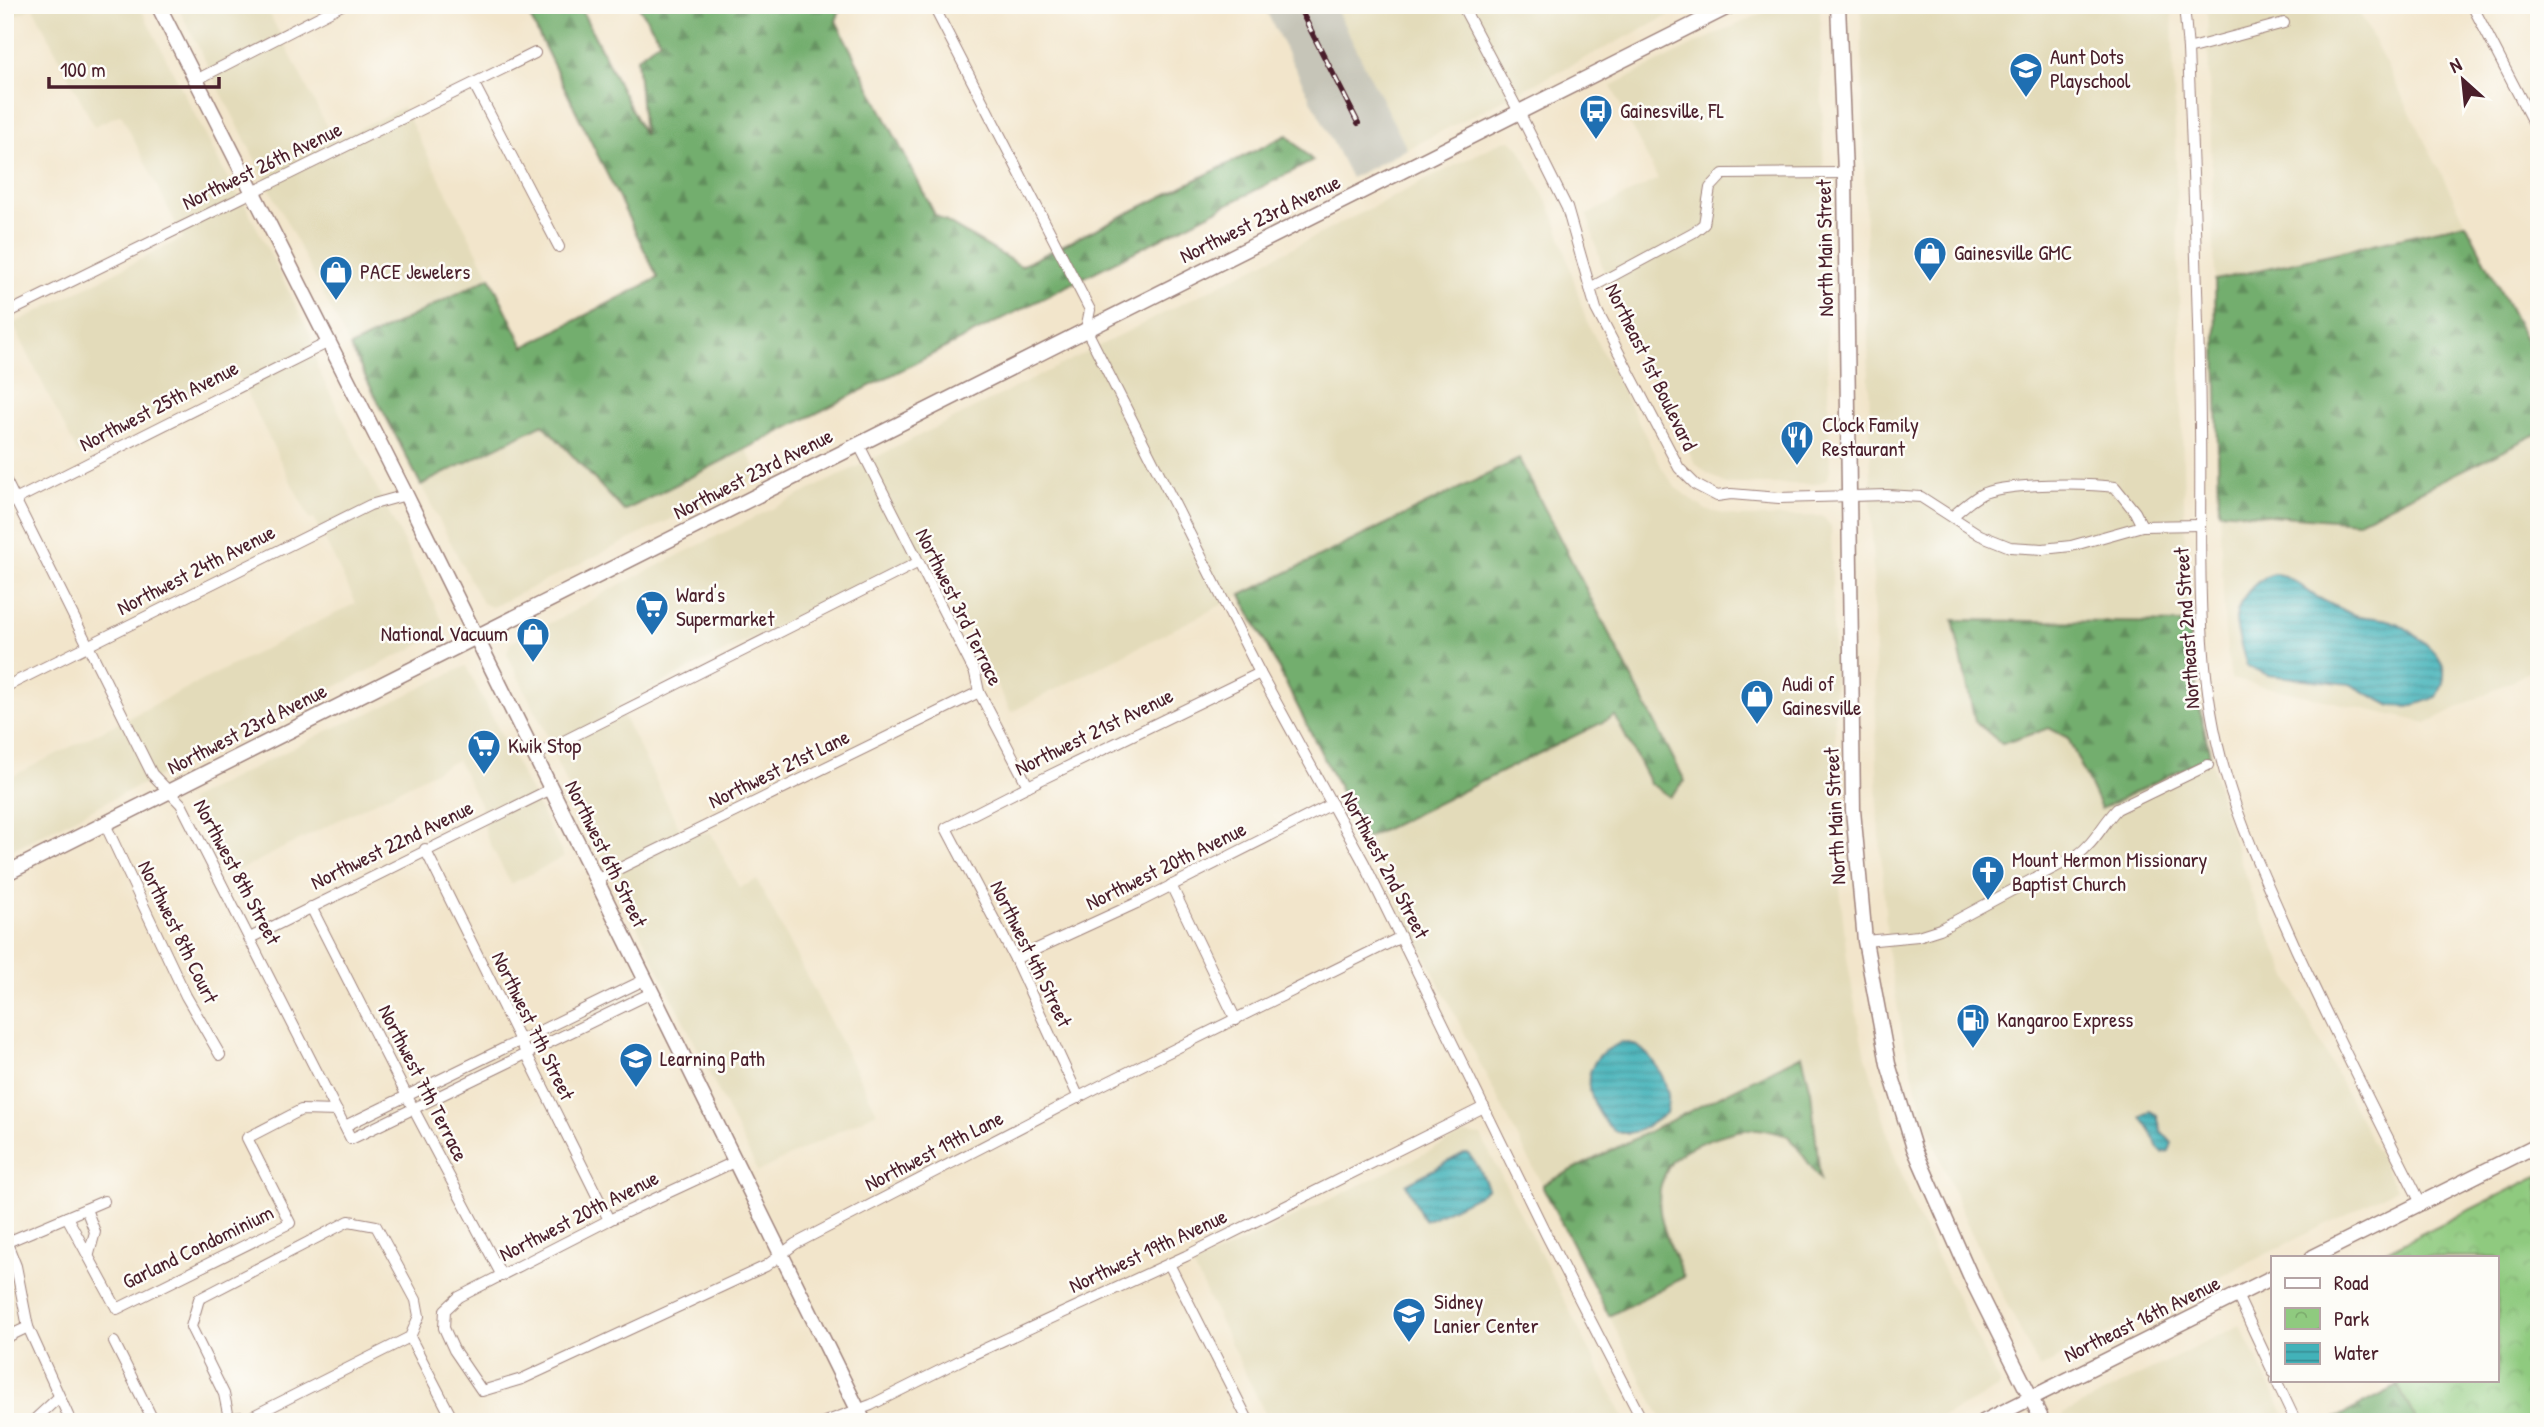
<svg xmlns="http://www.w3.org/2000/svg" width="2544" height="1427" viewBox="0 0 2544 1427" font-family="'Patrick Hand',sans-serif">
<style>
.built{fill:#e3dbba}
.industrial{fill:#c6c5b8}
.forest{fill:url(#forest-firs);stroke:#5e664c;stroke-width:2}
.park{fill:url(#park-crowns);stroke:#6c7455;stroke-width:2}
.water{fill:url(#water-rules);stroke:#466872;stroke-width:2}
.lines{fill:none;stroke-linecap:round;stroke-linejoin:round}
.street-casing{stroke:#9e827b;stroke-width:12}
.secondary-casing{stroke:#9e827b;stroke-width:17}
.street{stroke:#fff;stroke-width:10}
.secondary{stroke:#fff;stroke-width:14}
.rail-casing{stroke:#4a1f2b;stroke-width:6}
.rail{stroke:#fdfcf7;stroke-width:3.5;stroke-dasharray:10;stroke-linecap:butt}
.labels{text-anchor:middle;stroke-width:5;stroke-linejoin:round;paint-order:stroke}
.poi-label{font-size:21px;fill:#4a1f2b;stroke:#fdfcf7;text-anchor:start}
.street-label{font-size:21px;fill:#4a1f2b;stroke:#fdfcf7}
</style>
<defs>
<pattern id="forest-firs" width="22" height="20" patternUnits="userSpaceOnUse" patternTransform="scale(1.75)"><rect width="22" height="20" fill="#73ae6e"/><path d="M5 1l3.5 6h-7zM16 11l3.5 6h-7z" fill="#608d5b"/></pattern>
<pattern id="park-crowns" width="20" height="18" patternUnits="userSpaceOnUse" patternTransform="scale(1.75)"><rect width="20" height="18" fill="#8fca7f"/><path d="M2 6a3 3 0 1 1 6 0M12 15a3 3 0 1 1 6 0" fill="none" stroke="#7dad6e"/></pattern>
<pattern id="water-rules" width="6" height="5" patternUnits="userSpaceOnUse" patternTransform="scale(1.75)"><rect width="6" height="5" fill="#42b2b9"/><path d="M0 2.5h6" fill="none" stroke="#399097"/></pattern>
</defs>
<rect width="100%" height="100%" fill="#fdfcf7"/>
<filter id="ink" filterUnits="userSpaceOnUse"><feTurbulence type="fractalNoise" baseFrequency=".0143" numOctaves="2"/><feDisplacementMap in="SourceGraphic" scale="14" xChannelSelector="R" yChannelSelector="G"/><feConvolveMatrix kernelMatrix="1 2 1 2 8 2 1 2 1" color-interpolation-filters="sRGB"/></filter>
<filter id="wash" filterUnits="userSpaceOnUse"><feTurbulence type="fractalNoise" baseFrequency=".00686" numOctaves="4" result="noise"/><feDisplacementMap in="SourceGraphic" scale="28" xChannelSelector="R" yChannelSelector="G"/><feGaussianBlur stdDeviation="1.57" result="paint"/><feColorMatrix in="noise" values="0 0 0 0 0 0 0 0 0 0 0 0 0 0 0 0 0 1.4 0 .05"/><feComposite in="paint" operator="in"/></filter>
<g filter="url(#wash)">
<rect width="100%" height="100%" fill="#f2e5cb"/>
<g class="built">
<path d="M5 5H139L232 187 246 206 311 336 318 369 445 626 443 633 5 853V780L356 603 314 518 310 520 237 374 78 454 13 324 183 238 121 114 94 126 33 7 5 21Z"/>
<path d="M177 5H265L334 141 403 107 490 277 350 347Z"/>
<path d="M1334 5H1689L1407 149Z"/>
<path d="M1780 5H1820L1830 472 1826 480 1816 484H1726L1708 474 1695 463 1688 450 1614 306 1587 215 1658 179 1611 86 1697 43Z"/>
<path d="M1861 5H2172L2186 584 2199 706 2221 802 2251 893 2298 999 2396 1189 2039 1368 1968 1226 1939 1156 1920 1102 1902 1032 1888 954 1878 810Z"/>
<path d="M2207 5H2356L2466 223 2215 280Z"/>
<path d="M1511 140 1519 147 1555 218 1586 320 1662 468 1676 488 1706 510 1737 517 1823 516 1831 527 1838 869 1847 958 1861 1039 1892 1148 1917 1216 1999 1383V1388L1932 1422H1663L1241 595 1011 712 927 551 618 705 681 831 711 833 739 888 757 880 877 1112 758 1172 557 763 547 735 507 654 510 643 570 613 611 589 1081 355 1503 141Z"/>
<path d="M543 424 624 511 746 449 759 476 492 607 482 603 421 485Z"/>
<path d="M2539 433V667L2427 723 2231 679 2225 633 2219 511 2357 522Z"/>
<path d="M466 666 564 857 511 884 486 836 482 808 457 760 226 877 189 800 329 730 378 709Z"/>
<path d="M1465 1134 1481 1136 1626 1422H1269L1193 1266Z"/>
<path d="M2240 1325 2288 1422H2066L2063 1414Z"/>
</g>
<path class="industrial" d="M1263 5H1334L1407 149 1351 178Z"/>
<g class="forest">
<path d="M524 5H579L644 135 637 58 660 40 638 5H842L836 21 935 215 1021 266 1287 135 1313 161 624 511 543 424 421 485 350 347 490 277 524 347 658 278Z"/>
<path d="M2466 223 2539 366V433L2357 522 2219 511 2215 280Z"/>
<path d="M1519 459 1685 781 1670 797 1650 783 1615 716 1365 839 1241 595Z"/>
<path d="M1953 620 2188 623 2199 706 2210 755 2101 809 2068 738 2049 728 2002 744 1975 721Z"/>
<path d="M1802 1055 1811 1091 1820 1179 1789 1136C1779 1134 1768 1130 1758 1129 1736 1128 1687 1144 1673 1160 1668 1166 1661 1182 1660 1190 1655 1219 1673 1252 1684 1277L1609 1316 1542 1185Z"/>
<path d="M2398 1386 2417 1422H2329Z"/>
</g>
<path class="park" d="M2539 1175V1422H2417L2395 1380H2497V1257H2375Z"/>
<g class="water">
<path d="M2273 574C2290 574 2301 587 2315 596 2326 602 2338 608 2349 613 2362 619 2378 616 2391 621 2407 626 2443 654 2444 671 2445 681 2441 689 2437 697L2409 707 2391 706 2350 684 2268 675 2247 666C2244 657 2235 626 2236 618 2239 598 2255 580 2273 574Z"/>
<path d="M1621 1042C1645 1042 1664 1072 1668 1095 1669 1100 1667 1107 1666 1113 1654 1122 1639 1134 1623 1133 1605 1133 1586 1093 1589 1077 1589 1072 1595 1061 1598 1057 1603 1051 1614 1047 1621 1042Z"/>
<path d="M2150 1111 2157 1115 2161 1131 2172 1143 2169 1151 2163 1153C2154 1147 2157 1140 2151 1132 2148 1127 2144 1122 2141 1117Z"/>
<path d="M1464 1153H1468L1480 1170 1488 1188 1479 1195 1432 1218 1424 1220 1406 1184Z"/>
</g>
</g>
<g filter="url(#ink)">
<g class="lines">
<defs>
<g id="street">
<path d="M933 5 1090 310 1086 329 1260 673 1364 863 1547 1236 1643 1422"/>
<path d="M1462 5 1519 112 1567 208 1596 309 1679 468 1696 485 1717 496 1731 494 1779 498 1887 495 1921 497 1980 535 2010 547 2043 549 2071 546 2142 526 2200 525"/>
<path d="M2184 5 2188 49C2193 175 2199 302 2200 428 2202 544 2192 664 2226 776 2244 836 2271 892 2296 949 2336 1035 2378 1119 2421 1203"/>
<path d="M2472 5 2539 134"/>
<path d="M2188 49 2284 23"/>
<path d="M196 80 342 5"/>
<path d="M474 84 559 247"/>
<path d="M1590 288 1694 232 1704 224 1710 188 1723 174 1845 173"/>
<path d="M5 314 535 53"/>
<path d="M858 443 975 673 979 692 1028 786"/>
<path d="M5 479 152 774 181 804 351 1139 651 993"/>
<path d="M5 505 329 342"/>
<path d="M1953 516C1962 508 1973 498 1984 493 2010 483 2086 483 2115 487L2135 512 2142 526"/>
<path d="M5 687 370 505 406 495"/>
<path d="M534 756 917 563"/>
<path d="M105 824 186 996 220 1055"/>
<path d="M425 849 609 1220"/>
<path d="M596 880 979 692"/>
<path d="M1171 885 1236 1020"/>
<path d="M311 907 414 1110 502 1276"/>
<path d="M250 938 551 789"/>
<path d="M1865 941 1918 936 1940 929 2076 856C2094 844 2102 825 2117 809L2208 765"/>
<path d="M1015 959 1141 901 1332 804"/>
<path d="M1079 1098 1015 959 946 828 1028 786 1260 673"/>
<path d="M345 1126 644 980"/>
<path d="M734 1162 609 1220 459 1297 445 1310 444 1328 454 1350 482 1391 522 1379 766 1266 795 1244 1100 1086 1401 937"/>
<path d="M86 1209 95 1232 89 1254"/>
<path d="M67 1217 117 1309 290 1223 247 1138 301 1110 337 1111"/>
<path d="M5 1238 16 1266 28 1327 71 1422"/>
<path d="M5 1243 104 1201"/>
<path d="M1169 1264 1249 1422"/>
<path d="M2237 1295 2273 1372"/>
<path d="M410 1337 251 1417 229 1418 224 1394 191 1327 199 1299 349 1221 376 1226 416 1300 419 1316 410 1337 454 1422"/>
<path d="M5 1338 28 1327"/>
<path d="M114 1342 154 1422"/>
<path d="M2276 1380 2296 1422"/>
<path d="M32 1422 59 1397"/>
<path d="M825 1422 871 1405 965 1358 1186 1256 1484 1107"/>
</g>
<g id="secondary">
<path d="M158 5 406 495 864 1422"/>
<path d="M1838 5 1845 173 1853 810 1865 941 1888 1064 1914 1148 1974 1284 2043 1422"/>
<path d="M5 874 1732 5"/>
<path d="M2313 1257 2539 1144"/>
<path d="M1983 1422 2273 1277"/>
</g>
</defs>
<use href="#street" class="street-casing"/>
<use href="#secondary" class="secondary-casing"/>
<use href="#street" class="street"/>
<use href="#secondary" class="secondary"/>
<defs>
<path id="rail" d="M1298 5 1358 123"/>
</defs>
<use href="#rail" class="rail-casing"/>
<use href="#rail" class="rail"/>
</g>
</g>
<defs>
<symbol id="school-pin" viewBox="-11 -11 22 30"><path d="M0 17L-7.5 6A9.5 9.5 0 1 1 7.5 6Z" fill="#1f6fb2" stroke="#fdfcf7"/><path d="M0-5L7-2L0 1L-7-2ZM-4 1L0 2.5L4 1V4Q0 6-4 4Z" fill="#fff"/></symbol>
<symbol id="bus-pin" viewBox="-11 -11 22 30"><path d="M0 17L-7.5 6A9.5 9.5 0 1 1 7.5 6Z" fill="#1f6fb2" stroke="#fdfcf7"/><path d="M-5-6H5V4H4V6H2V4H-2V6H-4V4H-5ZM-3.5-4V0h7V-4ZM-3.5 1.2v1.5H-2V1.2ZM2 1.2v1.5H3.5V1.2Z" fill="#fff"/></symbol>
<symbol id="shop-pin" viewBox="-11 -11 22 30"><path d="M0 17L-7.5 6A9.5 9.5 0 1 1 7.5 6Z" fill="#1f6fb2" stroke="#fdfcf7"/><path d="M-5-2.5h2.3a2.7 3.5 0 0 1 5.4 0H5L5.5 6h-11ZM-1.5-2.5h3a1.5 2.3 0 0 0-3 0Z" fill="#fff"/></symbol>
<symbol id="restaurant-pin" viewBox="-11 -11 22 30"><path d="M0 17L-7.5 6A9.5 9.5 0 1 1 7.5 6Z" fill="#1f6fb2" stroke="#fdfcf7"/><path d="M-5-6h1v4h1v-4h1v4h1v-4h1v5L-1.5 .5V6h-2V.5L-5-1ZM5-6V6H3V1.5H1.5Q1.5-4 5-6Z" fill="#fff"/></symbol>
<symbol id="supermarket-pin" viewBox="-11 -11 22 30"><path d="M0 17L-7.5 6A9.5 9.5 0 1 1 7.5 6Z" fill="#1f6fb2" stroke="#fdfcf7"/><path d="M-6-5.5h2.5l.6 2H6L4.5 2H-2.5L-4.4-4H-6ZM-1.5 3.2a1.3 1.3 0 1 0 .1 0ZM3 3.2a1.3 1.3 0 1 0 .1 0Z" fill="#fff"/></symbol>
<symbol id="church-pin" viewBox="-11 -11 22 30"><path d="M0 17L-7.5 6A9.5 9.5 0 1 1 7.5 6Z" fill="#1f6fb2" stroke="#fdfcf7"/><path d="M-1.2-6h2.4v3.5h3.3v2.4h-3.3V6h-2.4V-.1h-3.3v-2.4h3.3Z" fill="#fff"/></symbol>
<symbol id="fuel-pin" viewBox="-11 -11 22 30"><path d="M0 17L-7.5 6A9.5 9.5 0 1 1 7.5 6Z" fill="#1f6fb2" stroke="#fdfcf7"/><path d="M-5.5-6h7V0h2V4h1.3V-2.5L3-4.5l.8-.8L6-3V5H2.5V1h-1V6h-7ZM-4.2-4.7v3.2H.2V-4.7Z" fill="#fff"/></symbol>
</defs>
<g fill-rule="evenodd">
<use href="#school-pin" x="2007" y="50" width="38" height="52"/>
<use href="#bus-pin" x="1577" y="92" width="38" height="52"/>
<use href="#shop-pin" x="1911" y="234" width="38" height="52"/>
<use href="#shop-pin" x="317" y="253" width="38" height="52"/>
<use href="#restaurant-pin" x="1778" y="418" width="38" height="52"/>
<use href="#supermarket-pin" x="633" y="588" width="38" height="52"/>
<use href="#shop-pin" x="514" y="615" width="38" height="52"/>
<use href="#shop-pin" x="1738" y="677" width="38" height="52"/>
<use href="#supermarket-pin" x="465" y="727" width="38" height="52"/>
<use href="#church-pin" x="1969" y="853" width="38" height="52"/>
<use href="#fuel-pin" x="1954" y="1001" width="38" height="52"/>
<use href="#school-pin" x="617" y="1040" width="38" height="52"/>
<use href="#school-pin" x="1390" y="1295" width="38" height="52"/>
</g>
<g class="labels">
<g class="poi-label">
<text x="2050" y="64">Aunt Dots<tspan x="2050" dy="24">Playschool</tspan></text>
<text x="1620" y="118">Gainesville, FL</text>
<text x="1954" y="260">Gainesville GMC</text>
<text x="360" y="279">PACE Jewelers</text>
<text x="1822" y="432">Clock Family<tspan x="1822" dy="24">Restaurant</tspan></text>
<text x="676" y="602">Ward's<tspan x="676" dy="24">Supermarket</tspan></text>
<text x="508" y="641" text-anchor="end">National Vacuum</text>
<text x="1782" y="691">Audi of<tspan x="1782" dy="24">Gainesville</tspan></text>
<text x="508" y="753">Kwik Stop</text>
<text x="2012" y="867">Mount Hermon Missionary<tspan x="2012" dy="24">Baptist Church</tspan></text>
<text x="1997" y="1027">Kangaroo Express</text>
<text x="660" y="1066">Learning Path</text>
<text x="1434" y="1309">Sidney<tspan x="1434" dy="24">Lanier Center</tspan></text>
</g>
<g class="street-label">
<text transform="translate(262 166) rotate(-26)" y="7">Northwest 26th Avenue</text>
<text transform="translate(1260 219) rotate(-26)" y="7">Northwest 23rd Avenue</text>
<text transform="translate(1825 248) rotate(-91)" y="7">North Main Street</text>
<text transform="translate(1651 367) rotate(64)" y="7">Northeast 1st Boulevard</text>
<text transform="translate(159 406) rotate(-27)" y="7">Northwest 25th Avenue</text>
<text transform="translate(753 474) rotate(-27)" y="7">Northwest 23rd Avenue</text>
<text transform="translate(196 570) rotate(-27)" y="7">Northwest 24th Avenue</text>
<text transform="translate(959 607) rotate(64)" y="7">Northwest 3rd Terrace</text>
<text transform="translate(2187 628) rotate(-94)" y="7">Northeast 2nd Street</text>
<text transform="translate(247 729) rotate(-27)" y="7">Northwest 23rd Avenue</text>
<text transform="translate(1094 732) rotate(-26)" y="7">Northwest 21st Avenue</text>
<text transform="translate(779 769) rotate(-26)" y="7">Northwest 21st Lane</text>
<text transform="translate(1835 816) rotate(-93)" y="7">North Main Street</text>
<text transform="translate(392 845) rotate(-26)" y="7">Northwest 22nd Avenue</text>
<text transform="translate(606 854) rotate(64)" y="7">Northwest 6th Street</text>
<text transform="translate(1385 865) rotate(62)" y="7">Northwest 2nd Street</text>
<text transform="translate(1166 866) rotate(-26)" y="7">Northwest 20th Avenue</text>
<text transform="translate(237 872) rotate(62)" y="7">Northwest 8th Street</text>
<text transform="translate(178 932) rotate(64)" y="7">Northwest 8th Court</text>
<text transform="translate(1031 954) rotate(64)" y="7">Northwest 4th Street</text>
<text transform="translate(533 1026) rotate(64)" y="7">Northwest 7th Street</text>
<text transform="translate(423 1083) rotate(63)" y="7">Northwest 7th Terrace</text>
<text transform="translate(934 1151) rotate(-27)" y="7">Northwest 19th Lane</text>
<text transform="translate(579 1216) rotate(-27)" y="7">Northwest 20th Avenue</text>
<text transform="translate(198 1247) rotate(-26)" y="7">Garland Condominium</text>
<text transform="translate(1148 1251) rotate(-25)" y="7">Northwest 19th Avenue</text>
<text transform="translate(2142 1319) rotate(-26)" y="7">Northeast 16th Avenue</text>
</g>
</g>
<rect width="2544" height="1427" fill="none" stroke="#fdfcf7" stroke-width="28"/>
<rect x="2271" y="1256" width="228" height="126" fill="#fdfcf7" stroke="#b5a4a5" stroke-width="2"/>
<rect x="2285" y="1278" width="35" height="10" fill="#ffffff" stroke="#b5a4a5" stroke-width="2"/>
<text x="2334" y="1290" font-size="21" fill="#4a1f2b">Road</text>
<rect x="2285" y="1308" width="35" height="21" fill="url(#park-crowns)" stroke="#b5a4a5" stroke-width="2"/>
<text x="2334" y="1326" font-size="21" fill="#4a1f2b">Park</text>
<rect x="2285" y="1343" width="35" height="21" fill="url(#water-rules)" stroke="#b5a4a5" stroke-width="2"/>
<text x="2334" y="1360" font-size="21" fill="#4a1f2b">Water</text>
<g transform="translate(2463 80) rotate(333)" stroke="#fdfcf7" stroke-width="5" paint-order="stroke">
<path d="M0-5L12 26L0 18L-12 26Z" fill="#4a1f2b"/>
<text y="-10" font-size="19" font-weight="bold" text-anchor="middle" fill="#4a1f2b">N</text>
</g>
<path d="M49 77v10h170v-10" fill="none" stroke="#4a1f2b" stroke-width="3.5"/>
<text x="60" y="77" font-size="21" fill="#4a1f2b" stroke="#fdfcf7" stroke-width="5" paint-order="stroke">100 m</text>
</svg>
